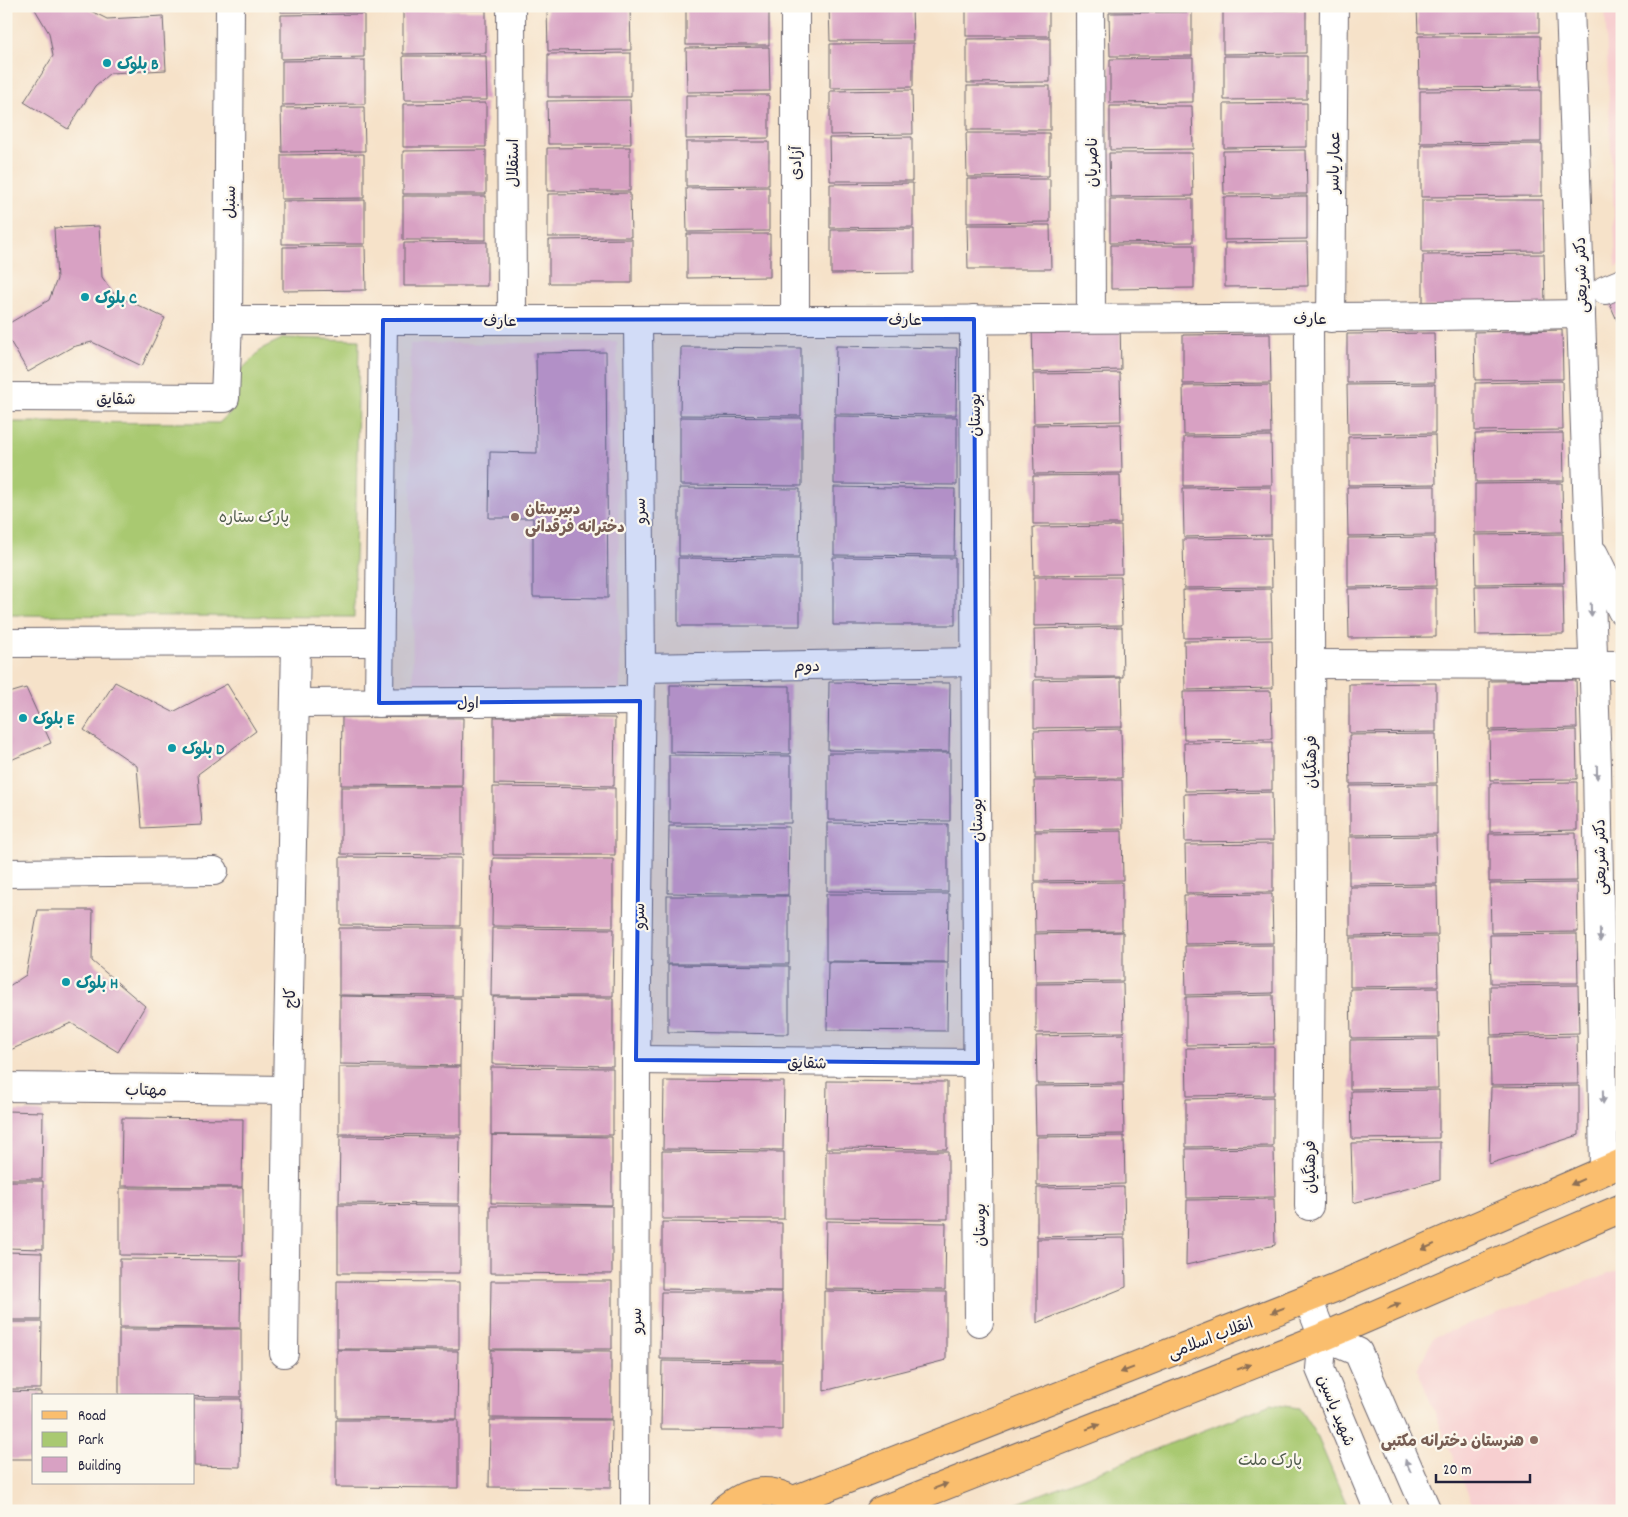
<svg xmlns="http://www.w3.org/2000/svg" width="1628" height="1517" viewBox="0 0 1628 1517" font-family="Dekko,'Playpen Sans Arabic',sans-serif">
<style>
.built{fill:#f7cfd0}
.green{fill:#a9c971;stroke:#667656}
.building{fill:#d8a1c3}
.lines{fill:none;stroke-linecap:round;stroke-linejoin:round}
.minor-casing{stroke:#6c656d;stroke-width:30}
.major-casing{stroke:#6c656d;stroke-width:30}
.minor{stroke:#fff;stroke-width:28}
.major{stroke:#fabe6e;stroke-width:28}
.oneway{fill:#9c9ca7}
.oneway2{fill:#8e7054}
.marked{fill:#1d4ed8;fill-opacity:0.2;stroke:#1d4ed8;stroke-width:4;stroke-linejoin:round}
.culture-dot{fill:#0f9aa8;stroke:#fbf7ec;stroke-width:2}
.education-dot{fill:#8d6e63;stroke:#fbf7ec;stroke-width:2}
.labels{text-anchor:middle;stroke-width:4.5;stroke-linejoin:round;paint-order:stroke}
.culture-label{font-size:16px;font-weight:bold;fill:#0d838f;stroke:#fbf7ec;text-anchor:start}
.street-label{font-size:16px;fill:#22223b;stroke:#fbf7ec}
.education-label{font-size:16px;font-weight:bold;fill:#785e54;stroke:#fbf7ec;text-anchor:start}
.park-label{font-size:16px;fill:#515c4e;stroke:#fbf7ec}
</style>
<rect width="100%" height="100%" fill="#fbf7ec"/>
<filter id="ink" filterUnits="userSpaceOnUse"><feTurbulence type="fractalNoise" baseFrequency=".02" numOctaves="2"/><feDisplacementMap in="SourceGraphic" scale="10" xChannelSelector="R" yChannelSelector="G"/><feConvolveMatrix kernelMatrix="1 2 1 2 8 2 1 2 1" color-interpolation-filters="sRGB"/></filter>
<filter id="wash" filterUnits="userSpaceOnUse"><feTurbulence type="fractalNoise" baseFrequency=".0096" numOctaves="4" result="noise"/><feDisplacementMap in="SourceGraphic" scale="20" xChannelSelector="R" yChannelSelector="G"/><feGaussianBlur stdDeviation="1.12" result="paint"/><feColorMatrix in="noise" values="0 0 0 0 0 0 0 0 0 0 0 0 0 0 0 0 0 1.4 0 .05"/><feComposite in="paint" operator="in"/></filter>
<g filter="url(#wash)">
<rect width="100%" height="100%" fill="#f6e2c9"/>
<g class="built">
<path d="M1605 6H1622V264L1616 267Z"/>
<path d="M617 342 620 689 413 691 410 344Z"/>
<path d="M1622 1269V1511H1475L1417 1369 1434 1337Z"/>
</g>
<g class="green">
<path d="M284 338 359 340 354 617 6 615V422L219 423 234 409 240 371 263 348Z"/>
<path d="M1271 1404 1299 1408 1318 1438 1349 1511H998Z"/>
</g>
<g id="blocks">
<g class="building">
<path d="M33 6H86L89 10 107 19 163 16 166 70 110 73 95 86 68 129 24 102 53 56 49 33Z"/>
<rect x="281" y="6" width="83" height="6"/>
<rect x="402" y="6" width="33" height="2"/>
<rect x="686" y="6" width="83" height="39"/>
<path d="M829 6H912L913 41H830Z"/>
<rect x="966" y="6" width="83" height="30"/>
<path d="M1109 6H1192V10L1109 11Z"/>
<rect x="1223" y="6" width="16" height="2"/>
<path d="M1417 6H1539V32L1418 33Z"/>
<path d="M630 7 631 50 548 51 547 8Z"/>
<path d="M403 10H486V53L403 54Z"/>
<path d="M1223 10H1306V53L1223 54Z"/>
<path d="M1192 12V56H1110L1109 13Z"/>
<path d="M364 14V57L281 59V15Z"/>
<path d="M1418 36H1540L1541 87 1419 88Z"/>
<path d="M1050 38V82L967 83V39Z"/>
<path d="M913 43V87L830 88V44Z"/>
<path d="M769 47 770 91 687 92 686 48Z"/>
<path d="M631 53V97H548V54Z"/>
<path d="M403 56H486L487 100H404Z"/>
<path d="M1224 56H1307V99L1224 100Z"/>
<path d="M1193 58V102L1110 103V59Z"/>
<path d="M365 60V104L282 105V61Z"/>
<rect x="967" y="86" width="83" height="44"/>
<path d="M912 90 913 134 830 135V91Z"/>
<path d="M1541 90V142L1420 143V91Z"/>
<path d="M686 95H769V138L686 139Z"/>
<path d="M630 100 631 144H548L547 101Z"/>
<path d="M486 103V147H403V104Z"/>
<path d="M1307 103V147L1224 148V104Z"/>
<path d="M1110 106H1192L1193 149 1110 150Z"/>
<path d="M364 107 365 151 282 152 281 108Z"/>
<path d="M966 133H1049V176L967 177Z"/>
<path d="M912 137V181H830L829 138Z"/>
<path d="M686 142H769V185L686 186Z"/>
<path d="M1542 144V196L1421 197V145Z"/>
<path d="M630 147V191H547V148Z"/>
<path d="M486 150V194H403V151Z"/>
<path d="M1306 150 1307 194H1224L1223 151Z"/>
<path d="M1109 153H1192L1193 196 1110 197Z"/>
<path d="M364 154V198L281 199V155Z"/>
<path d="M967 179H1050V222L967 223Z"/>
<path d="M913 183V227L830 228V184Z"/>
<path d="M769 187V231L687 232 686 188Z"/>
<path d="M630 193 631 237H548V194Z"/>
<rect x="403" y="196" width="83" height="44"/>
<path d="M1307 196V239L1224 240V197Z"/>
<path d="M1110 199H1193V242L1110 243Z"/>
<path d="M365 200V244H282V201Z"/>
<path d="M1422 200H1543L1544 251 1422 252Z"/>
<path d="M967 225H1050L1051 269H968Z"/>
<path d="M99 226 102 277 114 294 165 318 142 366 92 342 72 347 28 372 6 334V325L49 300 57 279 54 228Z"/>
<path d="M914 229V273L831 274V230Z"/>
<path d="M687 234H770V277L687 278Z"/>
<path d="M632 239V283H549V240Z"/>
<path d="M487 242V286H404V243Z"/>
<path d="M1307 242 1308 286 1225 287V243Z"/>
<path d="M1111 245H1194V288L1111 289Z"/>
<path d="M365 246 366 290 283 291V247Z"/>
<path d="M1544 254 1545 306 1423 307V255Z"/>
<path d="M1622 297V332L1609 302Z"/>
<path d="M1120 322 1121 370 1033 372 1032 323Z"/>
<path d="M1562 330 1563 379 1475 380 1474 332Z"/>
<path d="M1434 333 1435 382 1347 383V334Z"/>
<path d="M1270 334 1271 383 1183 384V335Z"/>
<path d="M836 346 957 348 956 415 835 414Z"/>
<path d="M681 347 801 348V416L680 415Z"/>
<path d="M606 352 608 598 533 597V518H489L490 452 537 453 536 353Z"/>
<path d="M1120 373 1121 421 1034 423 1033 374Z"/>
<path d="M1562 381 1563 430 1475 431V383Z"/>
<path d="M1435 384V433L1348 434 1347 385Z"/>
<path d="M1270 385 1271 434 1184 435 1183 386Z"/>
<path d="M834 416 957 417V485L834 484Z"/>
<path d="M680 417 802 418V486L680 485Z"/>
<path d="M1121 424 1122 473 1034 474 1033 425Z"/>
<path d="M1563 433 1564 481 1476 482 1475 434Z"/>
<path d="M1435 435 1436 484 1348 485V437Z"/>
<path d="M1271 436 1272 485 1184 486V437Z"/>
<path d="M1120 475 1121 524H1033V476Z"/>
<path d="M1562 483 1563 532 1475 533V484Z"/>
<path d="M1435 486V535L1348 536 1347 487Z"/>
<path d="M834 487 955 489 954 556 834 555Z"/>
<path d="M1271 487V535L1184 537 1183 488Z"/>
<path d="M679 488 800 489 799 557 679 556Z"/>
<path d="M1121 526 1122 574 1034 575 1033 527Z"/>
<path d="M1563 534 1564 583 1476 584 1475 535Z"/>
<path d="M1435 537 1436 586 1348 587V538Z"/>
<path d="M1271 538 1272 587 1184 588 1183 539Z"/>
<path d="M833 557 955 558V625H833Z"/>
<path d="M678 558 800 559V626H678Z"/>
<path d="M1034 577H1121L1122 625 1034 626Z"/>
<path d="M1563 585 1564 634 1476 635 1475 586Z"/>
<path d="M1436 588V637L1349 638 1348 589Z"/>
<path d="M1271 589 1272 637 1184 638 1183 590Z"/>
<path d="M1122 627 1123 677H1035L1034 629Z"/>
<path d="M1272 640 1273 688 1185 690 1184 641Z"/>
<path d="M1121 678 1122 727 1034 728V680Z"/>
<path d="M1576 680 1577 728 1489 730V681Z"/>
<path d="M115 682 173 712 227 684 256 731 198 774 202 825 142 828 137 766 84 730Z"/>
<path d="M829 682 950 683 949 752 828 750Z"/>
<path d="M1436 683V732L1349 733V684Z"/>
<path d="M670 685 790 686V754L670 752Z"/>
<path d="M26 688 51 743 6 762V694Z"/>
<path d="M1271 691 1272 739 1184 740 1183 692Z"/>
<path d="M342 717 463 718 462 786 341 785Z"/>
<path d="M494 717 615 718 614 786 494 784Z"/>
<path d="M1121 729 1122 778 1035 779 1034 731Z"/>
<path d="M1576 730 1577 779 1490 780 1489 732Z"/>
<path d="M1436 734 1437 783 1350 784 1349 735Z"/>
<path d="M1272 742V790L1185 791 1184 743Z"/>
<path d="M828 753H950V821L828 820Z"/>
<path d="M669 755 791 756V823H669Z"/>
<path d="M1122 780 1123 829 1035 830 1034 781Z"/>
<path d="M1577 782V830L1490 832V783Z"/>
<path d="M1437 785V834L1350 835V786Z"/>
<path d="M341 787H463V855L341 854Z"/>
<path d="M493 787 615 788V855H493Z"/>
<path d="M1272 792 1273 841 1185 842 1184 794Z"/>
<path d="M827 823 948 824V892L827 891Z"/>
<path d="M669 826 789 827 788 895 668 893Z"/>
<path d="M1122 831 1123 880 1035 881V832Z"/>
<path d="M1576 833 1577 881 1489 882V834Z"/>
<path d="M1436 836 1437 884 1349 885V837Z"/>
<path d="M1273 844V892L1186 893 1185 845Z"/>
<path d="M340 857 461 858 460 926 340 925Z"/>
<path d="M493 858 613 859V927L492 926Z"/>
<path d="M1122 882V931L1035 932 1034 883Z"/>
<path d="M1577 883 1578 932 1491 933 1490 884Z"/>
<path d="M1437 886 1438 935 1350 936V887Z"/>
<path d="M826 894H949L948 962 826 961Z"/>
<path d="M1272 894 1273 943 1185 944 1184 895Z"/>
<rect x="667" y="896" width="122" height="68"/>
<path d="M38 910H93L92 961 145 1006 118 1052 71 1023 8 1051 6 1048V988L26 975Z"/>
<path d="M339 928H462L461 996 339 995Z"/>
<path d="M492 928 614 929 613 996H491Z"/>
<path d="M1123 932V981L1036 982 1035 934Z"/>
<path d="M1577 934 1578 983H1491L1490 935Z"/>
<path d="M1437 937 1438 986 1350 987V938Z"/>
<path d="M1273 945V993L1186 995 1185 946Z"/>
<path d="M828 962 948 963 947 1031 827 1030Z"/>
<path d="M668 965 789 966V1034L668 1032Z"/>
<path d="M1123 983 1124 1032 1036 1033V984Z"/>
<path d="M1578 985 1579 1033 1491 1035 1490 986Z"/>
<path d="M1438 988 1439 1037 1351 1038 1350 989Z"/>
<path d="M1273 995 1274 1044 1186 1045V997Z"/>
<path d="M340 996 461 998 460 1066 340 1064Z"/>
<path d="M493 997 613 998V1066L492 1064Z"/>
<path d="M1124 1034V1083L1037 1084 1036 1036Z"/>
<path d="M1577 1036 1578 1084 1491 1085 1490 1037Z"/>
<path d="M1437 1039 1438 1088 1350 1089V1040Z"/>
<path d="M1274 1047V1095L1187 1096 1186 1048Z"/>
<path d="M339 1067H461V1135L339 1134Z"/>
<path d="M491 1067 613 1068V1135H491Z"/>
<path d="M664 1081 784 1082 783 1150 663 1149Z"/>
<path d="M827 1081 947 1082V1149L826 1148Z"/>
<path d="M1123 1085 1124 1134 1036 1135 1035 1086Z"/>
<path d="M1579 1086V1135L1489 1164 1491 1087Z"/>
<path d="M1439 1090V1138L1352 1139 1351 1091Z"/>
<path d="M1273 1097V1146L1186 1147V1099Z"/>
<path d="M6 1111 43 1112 42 1179H6Z"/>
<path d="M122 1118 243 1119 242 1187 121 1186Z"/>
<path d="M492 1135 612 1137V1205L491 1203Z"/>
<path d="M340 1136 460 1137 459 1204 339 1203Z"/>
<path d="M1124 1136 1125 1184 1037 1186V1137Z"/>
<path d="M1440 1142V1180L1353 1203 1351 1143Z"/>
<path d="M1274 1148 1275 1197 1187 1198 1186 1149Z"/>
<path d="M662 1151 784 1152V1219H662Z"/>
<path d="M826 1151H948V1219L826 1218Z"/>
<path d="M6 1181H43V1249L6 1248Z"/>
<path d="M1124 1187 1125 1235 1037 1237V1188Z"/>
<path d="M120 1188H243V1256L120 1255Z"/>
<path d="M1274 1199 1275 1245 1186 1265 1187 1200Z"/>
<path d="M338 1205 460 1206V1273H338Z"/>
<path d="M490 1206H612V1274L490 1273Z"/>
<path d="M826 1221 946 1223 945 1290 825 1289Z"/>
<path d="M662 1222 782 1223V1291L662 1289Z"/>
<path d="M1125 1238 1126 1287 1037 1323V1239Z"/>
<path d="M6 1252 42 1253 41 1320H6Z"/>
<path d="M120 1259 241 1260 240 1328 120 1327Z"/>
<path d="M337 1281 459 1282V1349H337Z"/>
<path d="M491 1281H612V1349H490Z"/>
<path d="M824 1291 946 1292V1360L824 1391Z"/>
<path d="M661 1292H782V1360L660 1359Z"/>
<path d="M6 1322H42L41 1389H6Z"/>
<path d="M119 1329H241V1397L119 1396Z"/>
<path d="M337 1350 458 1351 457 1419 337 1418Z"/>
<path d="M491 1350 611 1351V1419L490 1418Z"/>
<path d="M662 1361 782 1362V1430L661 1429Z"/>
<path d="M6 1391 41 1392V1396H34V1459H6Z"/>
<path d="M194 1399H241L240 1467 194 1466Z"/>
<path d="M336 1420H458V1488L336 1487Z"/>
<path d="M490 1420H612L611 1488 489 1487Z"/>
</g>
</g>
</g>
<g filter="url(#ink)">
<use href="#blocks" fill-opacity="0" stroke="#6c656d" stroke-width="1"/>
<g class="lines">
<defs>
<g id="minor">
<path d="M511 6 512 320"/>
<path d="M1090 6 1091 318"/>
<path d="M1570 6 1597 767 1604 1170"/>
<path d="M1605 290 1622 283"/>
<path d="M1309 318 1311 929 1309 1206"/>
<path d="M1331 318 1334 6"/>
<path d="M974 319C974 653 978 988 979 1322"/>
<path d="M228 320C679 320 1130 321 1581 314"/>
<path d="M795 320V6"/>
<path d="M6 397 225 398 228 320 230 6"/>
<path d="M1594 554 1622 611"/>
<path d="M6 643 379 642"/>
<path d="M1310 664 1622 665"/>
<path d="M641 668 974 662"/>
<path d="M295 703 640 701"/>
<path d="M379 703 383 320"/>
<path d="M6 873 214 871"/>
<path d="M636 1060 978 1063"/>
<path d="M6 1087 287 1090"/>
<path d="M1308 1299 1323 1337 1320 1369 1379 1511"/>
<path d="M1323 1337 1358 1352 1427 1511"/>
<path d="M284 1353 287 1090 296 644"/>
<path d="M635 1511 636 1060 641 668 638 321"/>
</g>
<g id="major">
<path d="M794 1500 1332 1289 1622 1163"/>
<path d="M723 1511C752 1485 778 1486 807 1511"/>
<path d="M880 1511 1323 1337 1622 1208"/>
</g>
</defs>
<use href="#minor" class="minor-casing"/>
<use href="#major" class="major-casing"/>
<use href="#minor" class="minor"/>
<use href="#major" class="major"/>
</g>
<defs><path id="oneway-solid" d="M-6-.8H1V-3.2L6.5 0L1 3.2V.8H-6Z" transform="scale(1.25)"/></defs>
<g class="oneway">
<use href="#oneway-solid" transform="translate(1591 610) rotate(88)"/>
<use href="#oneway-solid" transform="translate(1597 772) rotate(89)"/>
<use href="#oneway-solid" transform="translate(1600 935) rotate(89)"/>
<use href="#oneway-solid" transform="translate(1603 1097) rotate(89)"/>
<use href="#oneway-solid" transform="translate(1408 1466) rotate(-113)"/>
</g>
<g class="oneway2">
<use href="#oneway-solid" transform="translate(1577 1182) rotate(156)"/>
<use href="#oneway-solid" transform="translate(1428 1247) rotate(156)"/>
<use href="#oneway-solid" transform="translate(1394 1306) rotate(-23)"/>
<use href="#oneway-solid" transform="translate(1278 1310) rotate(159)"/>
<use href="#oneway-solid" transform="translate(1244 1367) rotate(-21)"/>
<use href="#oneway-solid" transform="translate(1127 1370) rotate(159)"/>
<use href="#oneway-solid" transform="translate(1093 1427) rotate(-21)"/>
<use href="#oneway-solid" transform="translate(941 1486) rotate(-21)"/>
</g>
</g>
<path class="marked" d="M974 319 978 1063 636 1060 640 701 379 703 383 320Z"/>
<g class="culture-dot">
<circle cx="107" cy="63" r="5"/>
<circle cx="85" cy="297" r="5"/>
<circle cx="23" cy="718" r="5"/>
<circle cx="172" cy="748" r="5"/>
<circle cx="66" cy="982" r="5"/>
</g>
<g class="education-dot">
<circle cx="515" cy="517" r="5"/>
<circle cx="1534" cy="1440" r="5"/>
</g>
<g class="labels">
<g class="culture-label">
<text x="117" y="69">بلوک B</text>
<text x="95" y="303">بلوک C</text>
<text x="33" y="724">بلوک E</text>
<text x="182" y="754">بلوک D</text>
<text x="76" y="988">بلوک H</text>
</g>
<g class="street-label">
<text transform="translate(1091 162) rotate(-90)" y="6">ناصریان</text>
<text transform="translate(1333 162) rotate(-89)" y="6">عمار یاسر</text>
<text transform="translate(512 163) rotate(-90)" y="6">استقلال</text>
<text transform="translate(795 163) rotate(-90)" y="6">آزادی</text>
<text transform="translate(229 202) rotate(-90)" y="6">سنبل</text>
<text transform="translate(1580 275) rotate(-92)" y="6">دکتر شریعتی</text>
<text x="1310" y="324">عارف</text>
<text x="905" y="325">عارف</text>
<text x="500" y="326">عارف</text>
<text x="116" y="404">شقایق</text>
<text transform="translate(974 415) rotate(-90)" y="6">بوستان</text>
<text transform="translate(639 511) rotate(-91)" y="6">سرو</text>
<text transform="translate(807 665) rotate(-1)" y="6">دوم</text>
<text x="468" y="708">اول</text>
<text transform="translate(1310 762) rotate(-90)" y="6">فرهنگیان</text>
<text transform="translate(976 820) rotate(-91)" y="6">بوستان</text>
<text transform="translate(1599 857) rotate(-91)" y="6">دکتر شریعتی</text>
<text transform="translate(638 916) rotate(-89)" y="6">سرو</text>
<text transform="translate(289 998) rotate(-89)" y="6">کاج</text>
<text transform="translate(807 1062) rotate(1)" y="6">شقایق</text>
<text transform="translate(146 1089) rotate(1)" y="6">مهتاب</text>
<text transform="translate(1309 1167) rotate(-90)" y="6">فرهنگیان</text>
<text transform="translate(979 1225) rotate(-90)" y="6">بوستان</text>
<text transform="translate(635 1321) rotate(-90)" y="6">سرو</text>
<text transform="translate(1210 1337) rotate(-21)" y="6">انقلاب اسلامی</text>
<text transform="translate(1337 1410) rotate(68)" y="6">شهید یاسین</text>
</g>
<g class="education-label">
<text x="525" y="514">دبیرستان<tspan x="525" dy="18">دخترانه فرقدانی</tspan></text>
<text x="1524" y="1446" text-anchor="end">هنرستان دخترانه مکتبی</text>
</g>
<g class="park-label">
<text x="254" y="522">پارک ستاره</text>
<text x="1270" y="1465">پارک ملت</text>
</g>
</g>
<rect width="1628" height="1517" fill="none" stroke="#fbf7ec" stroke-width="25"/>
<rect x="32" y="1394" width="162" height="90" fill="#fbf7ec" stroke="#a4a2a5"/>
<rect x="42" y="1411" width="25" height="8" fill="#fabe6e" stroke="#a4a2a5"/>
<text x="78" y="1420" font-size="15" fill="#22223b">Road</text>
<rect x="42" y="1432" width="25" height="15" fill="#a9c971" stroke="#a4a2a5"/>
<text x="78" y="1444" font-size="15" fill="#22223b">Park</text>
<rect x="42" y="1457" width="25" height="15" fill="#d8a1c3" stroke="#a4a2a5"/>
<text x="78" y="1470" font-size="15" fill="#22223b">Building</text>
<path d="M1436 1474v8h94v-8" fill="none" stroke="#22223b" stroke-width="2.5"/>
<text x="1443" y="1474" font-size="15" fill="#22223b" stroke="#fbf7ec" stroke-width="4" paint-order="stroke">20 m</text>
</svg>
